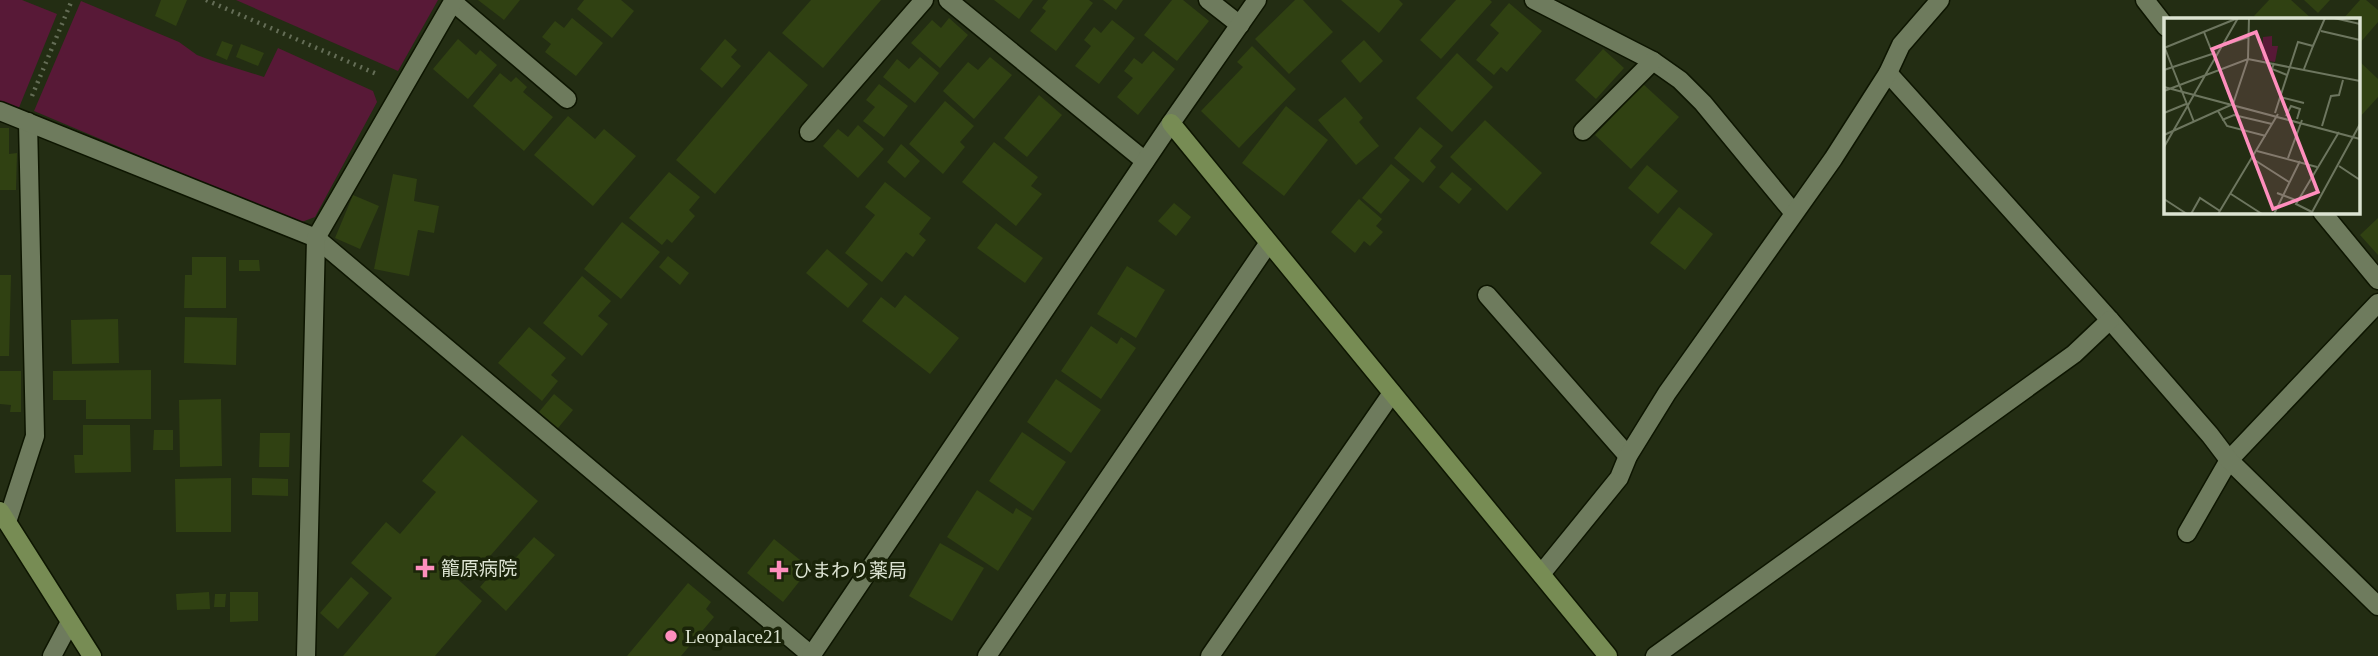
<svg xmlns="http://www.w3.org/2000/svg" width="2378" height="656" viewBox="0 0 2378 656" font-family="'Times New Roman','Noto Sans JP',serif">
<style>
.green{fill:#581937}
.building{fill:#304112}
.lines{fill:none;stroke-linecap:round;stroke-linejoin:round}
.lane-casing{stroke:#0d1500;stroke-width:21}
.street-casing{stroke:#0d1500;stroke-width:21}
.secondary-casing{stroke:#0d1500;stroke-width:21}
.path{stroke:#646d56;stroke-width:4.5;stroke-dasharray:2 5;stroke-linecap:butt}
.lane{stroke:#6e7b5d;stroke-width:18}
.street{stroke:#6e7b5d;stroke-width:18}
.secondary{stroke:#778c54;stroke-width:18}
.poi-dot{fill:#fe8ebd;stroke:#1a2409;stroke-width:2.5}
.labels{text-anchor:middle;stroke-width:7;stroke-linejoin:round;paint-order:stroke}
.poi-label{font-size:19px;fill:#dce3d2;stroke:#1a2409;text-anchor:start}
.inset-road{fill:none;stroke:#6d765f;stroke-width:2}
.view{fill:#fe8ebd;fill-opacity:0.15;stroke:#fe8ebd;stroke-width:3.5}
.inset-edge{fill:none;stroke:#dce3d2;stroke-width:3.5}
</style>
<rect width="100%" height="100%" fill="#232d13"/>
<g class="green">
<path d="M0 0H22L57 14 18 110 0 102Z"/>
<path d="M236 0H438L398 71Z"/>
<path d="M81 1 179 42 197 55 213 61 264 77 278 48 373 91 377 102 315 217 299 223 34 111Z"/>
</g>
<g class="building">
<path d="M161 0H187L176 26 155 16Z"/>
<path d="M478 0H520L504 20Z"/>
<path d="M584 0H621L634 11 612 38 577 9Z"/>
<path d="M811 0H881L823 68 782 33Z"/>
<path d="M994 0H1033L1019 19Z"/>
<path d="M1048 0H1089L1093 3 1056 51 1030 31 1046 11 1042 8Z"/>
<path d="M1103 0H1123L1116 10Z"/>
<path d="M1172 0H1183L1209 21 1177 61 1144 35Z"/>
<path d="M1295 0H1303L1333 32 1289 74 1255 39Z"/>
<path d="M1341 0H1399L1403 4 1379 33Z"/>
<path d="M1456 0H1490L1492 2 1441 59 1420 40Z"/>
<path d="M2269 0H2291L2312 19H2258L2254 16Z"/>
<path d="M2304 0H2330L2318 13Z"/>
<path d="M2360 0H2366L2378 10V22L2359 44V19H2343Z"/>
<path d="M1509 3 1542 31 1507 72 1501 67 1494 75 1476 60 1499 33 1490 25Z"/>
<path d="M572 18 603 43 576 76 545 52 551 44 542 37 555 21 564 28Z"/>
<path d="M949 18 968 35 940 68 911 43 932 20 941 28Z"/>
<path d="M1112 20 1135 38 1099 84 1075 66 1091 46 1084 40 1094 27 1101 33Z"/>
<path d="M458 39 476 55 480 50 497 65 468 99 433 69Z"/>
<path d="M725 39 737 50 731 57 741 66 722 88 700 69Z"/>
<path d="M1364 40 1383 61 1360 83 1341 61Z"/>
<path d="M222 41 233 45 227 60 216 55Z"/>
<path d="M241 44 264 53 258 66 236 57Z"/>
<path d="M1252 46 1296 89 1239 148 1201 111 1243 67 1237 62Z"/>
<path d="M1603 49 1624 68 1596 99 1575 80Z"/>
<path d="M769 51 808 85 715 194 676 160Z"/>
<path d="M1153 51 1175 69 1138 115 1117 97 1133 78 1124 71 1134 58 1142 64Z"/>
<path d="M1457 53 1493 87 1452 132 1416 98Z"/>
<path d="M920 57 939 73 915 103 883 77 897 59 909 69Z"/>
<path d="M990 57 1012 75 974 119 943 91 968 62 978 70Z"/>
<path d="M2359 61 2378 79V97L2359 118Z"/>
<path d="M500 73 511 82 516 77 527 87 523 92 553 117 524 151 473 106Z"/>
<path d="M879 84 908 106 884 137 863 121 875 107 866 100Z"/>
<path d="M1643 84 1679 117 1631 169 1595 135Z"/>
<path d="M1039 95 1062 115 1027 157 1004 138Z"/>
<path d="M1345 97 1363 118 1359 122 1379 146 1356 165 1318 120Z"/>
<path d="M945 101 974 126 960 142 965 147 943 174 909 144Z"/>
<path d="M1286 106 1328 140 1284 196 1242 163Z"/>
<path d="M568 116 595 139 604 129 636 156 593 206 534 155Z"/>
<path d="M1485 120 1542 173 1507 211 1450 157Z"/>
<path d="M858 125 884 149 858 178 823 146 838 129 848 137Z"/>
<path d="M1420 127 1443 146 1430 161 1436 167 1423 183 1394 158Z"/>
<path d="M0 128H9V154L17 153 16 190H0Z"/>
<path d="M994 142 1038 177 1031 186 1042 194 1016 226 962 182Z"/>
<path d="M901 144 920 161 905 178 887 162Z"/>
<path d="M1391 164 1410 180 1381 214 1362 198Z"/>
<path d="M1647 165 1678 191 1658 214 1628 188Z"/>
<path d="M669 172 700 197 689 210 695 216 672 243 667 239 662 245 629 218Z"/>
<path d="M1452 172 1472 189 1459 204 1439 187Z"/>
<path d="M393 174 417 179 414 201 439 206 434 233 418 230 409 276 374 269Z"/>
<path d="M885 182 931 218 919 234 926 240 913 257 906 252 882 282 845 253 875 215 865 207Z"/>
<path d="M353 195 379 206 360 249 335 238Z"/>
<path d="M1359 199 1382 219 1376 226 1383 232 1370 246 1364 241 1355 253 1331 232Z"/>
<path d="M1174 203 1191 217 1176 236 1158 221Z"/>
<path d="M1679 207 1713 234 1685 270 1650 243Z"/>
<path d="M2378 218V255L2360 235Z"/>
<path d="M622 222 660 252 621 299 584 269Z"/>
<path d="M996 223 1043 258 1025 283 977 248Z"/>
<path d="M827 249 868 284 848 308 806 273Z"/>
<path d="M668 256 689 273 680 285 659 267Z"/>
<path d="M192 257H226V308H184L185 275H192Z"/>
<path d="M239 260H259L260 271H239Z"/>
<path d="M1127 266 1165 290 1136 338 1097 314Z"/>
<path d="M0 275H11L9 356H0Z"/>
<path d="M582 276 611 301 598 316 608 324 582 356 543 323Z"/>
<path d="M905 295 959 338 930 374 862 321 881 297 895 308Z"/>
<path d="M185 317 237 318 236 365 184 363Z"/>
<path d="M118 319 119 363 72 364 71 320Z"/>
<path d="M1091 326 1117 344 1121 337 1136 348 1101 399 1061 371Z"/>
<path d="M529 327 566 358 551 375 558 381 542 401 498 363Z"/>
<path d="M151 370V419H86V400H53V371Z"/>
<path d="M0 371H21V412H10L11 405 0 404Z"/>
<path d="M1056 379 1101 410 1071 453 1027 422Z"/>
<path d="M554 394 573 410 558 428 539 412Z"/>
<path d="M221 399 222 466 180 467 179 400Z"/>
<path d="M83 425H130L131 472 75 473 74 455H83Z"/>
<path d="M154 430H173V450H153Z"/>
<path d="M1022 432 1066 462 1033 511 989 481Z"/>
<path d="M260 433H290L289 467H259Z"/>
<path d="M462 435 538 501 477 571 466 561 453 575 482 601 435 656H343L392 598 351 563 386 522 400 534 436 492 422 481Z"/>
<path d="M231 478V532H176L175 479Z"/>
<path d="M252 478 288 479V496L252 495Z"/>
<path d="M977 490 1013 514 1016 508 1032 518 998 571 947 537Z"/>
<path d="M534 537 555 555 506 611 480 587 499 565 505 570Z"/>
<path d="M774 539 810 568 783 602 747 573Z"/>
<path d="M940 543 984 568 952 621 909 596Z"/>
<path d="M351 577 369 593 338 629 320 613Z"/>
<path d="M688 583 711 602 706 609 714 617 681 656H627Z"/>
<path d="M209 592 210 609 177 610 176 594Z"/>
<path d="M230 592H258V621L230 622Z"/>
<path d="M215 594H226L225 607H214Z"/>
</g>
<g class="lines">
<defs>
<g id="lane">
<path d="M2145 0 2166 27"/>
<path d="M2322 212 2378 280"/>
<path d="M7 522 35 436 28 122"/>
<path d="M2187 533 2229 460 2378 303"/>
<path d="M52 656 70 622"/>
</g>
<g id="street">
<path d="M948 0 1145 161"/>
<path d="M1208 0 1240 25"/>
<path d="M1534 0 1653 61 1680 80 1703 103 1793 212"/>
<path d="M453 2 567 99"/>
<path d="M1888 73 2110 320 2210 435 2229 460 2378 606"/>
<path d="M0 111 316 238 812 656"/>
<path d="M1583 131 1653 61"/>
<path d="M809 132 924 0"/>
<path d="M1487 295 1628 456"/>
<path d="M1541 574 1619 478 1628 456 1667 393 1833 159 1888 73 1901 45 1940 0"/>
<path d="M306 656 316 238 454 0"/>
<path d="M811 656 1171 123 1257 0"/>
<path d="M987 656 1268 244"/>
<path d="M1210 656 1392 393"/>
<path d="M1655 656 2074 354 2110 320"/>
</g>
<g id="secondary">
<path d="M1171 123 1608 656"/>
<path d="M0 511 92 656"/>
</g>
</defs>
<use href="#lane" class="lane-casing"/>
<use href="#street" class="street-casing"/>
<use href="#secondary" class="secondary-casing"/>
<g class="path">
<path d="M206 0 379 75"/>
<path d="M32 96 72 0"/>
</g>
<use href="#lane" class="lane"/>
<use href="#street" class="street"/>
<use href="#secondary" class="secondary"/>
</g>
<g class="poi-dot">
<path d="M421.5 557.5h7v7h7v7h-7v7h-7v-7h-7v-7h7z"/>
<path d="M775.5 559.5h7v7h7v7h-7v7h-7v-7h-7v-7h7z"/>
<circle cx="671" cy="636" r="7"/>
</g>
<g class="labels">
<g class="poi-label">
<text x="441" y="575">籠原病院</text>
<text x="793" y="577">ひまわり薬局</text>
<text x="685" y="643">Leopalace21</text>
</g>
</g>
<g transform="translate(2164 18)">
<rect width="196" height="196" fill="#232d13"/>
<path d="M108 18V28H114L111 44 98 42 99 19Z" fill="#581937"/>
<path class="inset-road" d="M170 0 196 6M157 13 196 22M40 14 48 34M0 28 30 104M57 28 85 19M0 30 74 0M110 45 108 51 123 57M140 51 149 28M0 52 51 35M0 69 196 121M0 73 84 41 196 63M116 79 140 85M54 93 63 108 102 118M0 95 22 86M111 95 134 24 149 28 161 0M122 98 127 88 136 91 133 101M58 102 70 97 108 106M158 108 167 78 175 77 179 62M0 117 69 86 84 41 85 0M0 129 74 0M93 133 153 149M124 140 138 102M89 141 125 164M175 148 196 162M113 175 134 183M67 176 98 196M0 181 23 196M148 194 132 186 175 114M27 196 36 180 56 193M54 196 114 96M110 196 136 143M147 196 196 106"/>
<path class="view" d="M92 14 154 174 109 191 48 31Z"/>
<rect width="196" height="196" class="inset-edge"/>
</g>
</svg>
